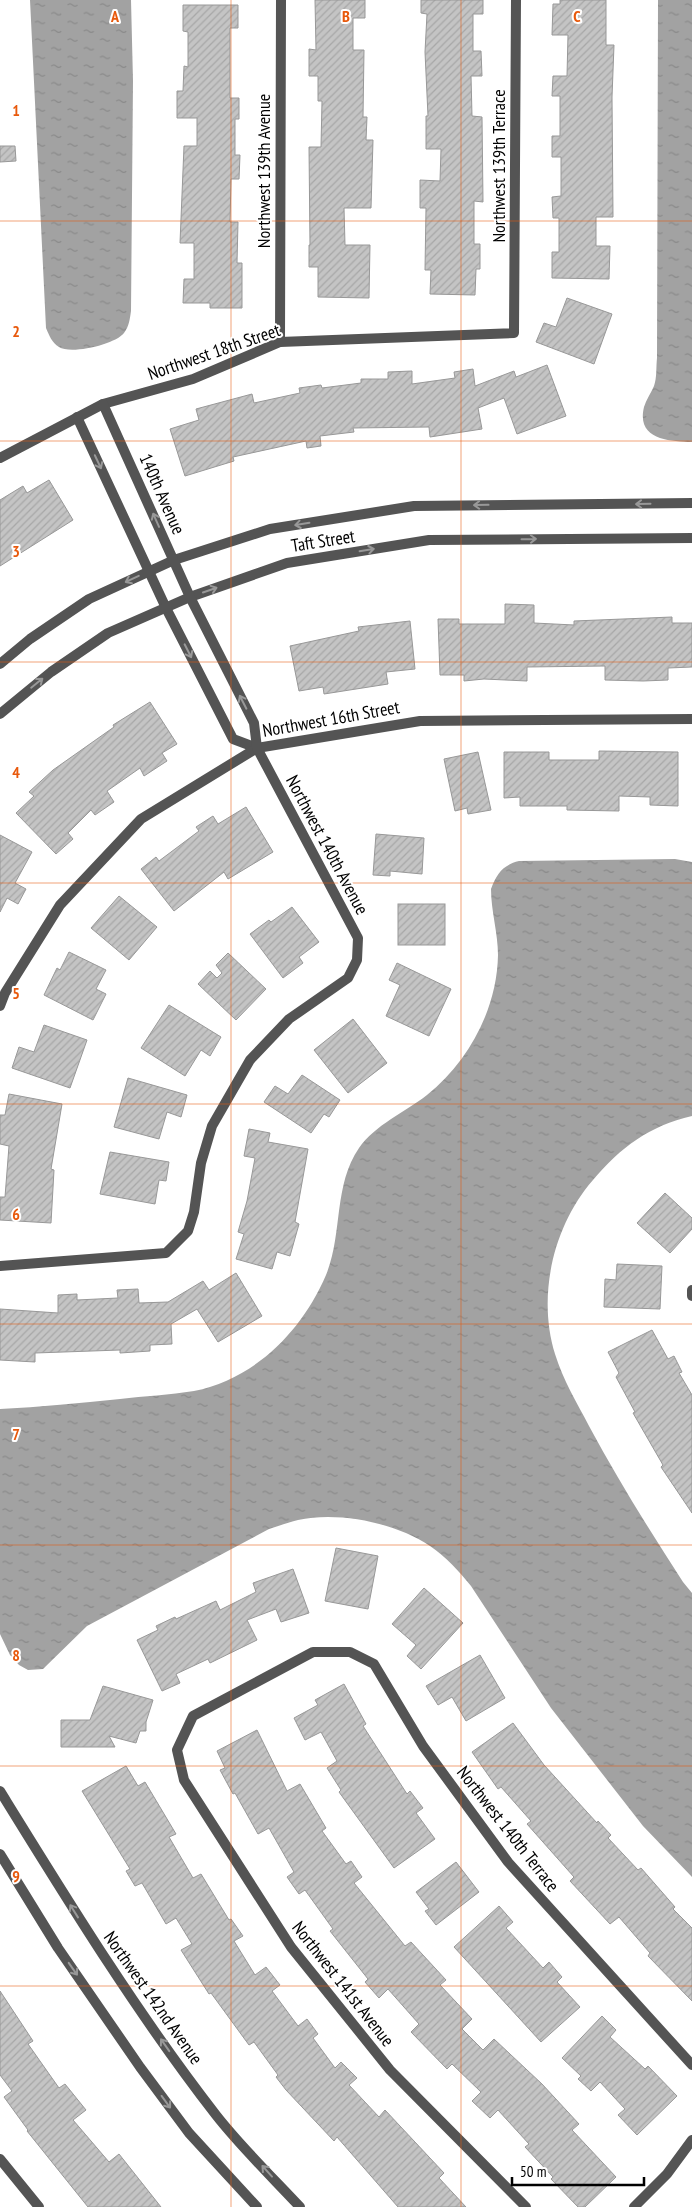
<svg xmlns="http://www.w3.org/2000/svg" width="692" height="2207" viewBox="0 0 692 2207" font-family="'PT Sans Narrow',sans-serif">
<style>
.water{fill:url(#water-ripples)}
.building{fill:url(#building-hatch);stroke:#989898}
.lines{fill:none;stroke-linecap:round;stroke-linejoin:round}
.minor{stroke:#545454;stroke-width:10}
.oneway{stroke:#989898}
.grid{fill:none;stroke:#e8590c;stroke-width:1;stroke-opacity:0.55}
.labels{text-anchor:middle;stroke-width:4;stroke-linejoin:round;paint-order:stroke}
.street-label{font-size:18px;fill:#000;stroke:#fff}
.grid-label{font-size:16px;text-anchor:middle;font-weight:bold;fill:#e8590c;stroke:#fff;stroke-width:4;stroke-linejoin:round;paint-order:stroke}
</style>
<defs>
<pattern id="water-ripples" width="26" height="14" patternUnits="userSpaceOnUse" patternTransform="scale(1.25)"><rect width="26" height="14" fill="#a2a2a2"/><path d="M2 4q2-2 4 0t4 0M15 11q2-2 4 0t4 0" fill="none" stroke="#8a8a8a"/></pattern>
<pattern id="building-hatch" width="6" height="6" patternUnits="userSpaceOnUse" patternTransform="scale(1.25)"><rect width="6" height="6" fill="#c4c4c4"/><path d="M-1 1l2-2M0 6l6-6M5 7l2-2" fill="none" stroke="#a7a7a7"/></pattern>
</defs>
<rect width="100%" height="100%" fill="#fff"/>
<g class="water">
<path d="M30 0H131L133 81 131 311C130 318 129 327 124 333 116 344 71 355 59 347 52 343 49 335 46 328Z"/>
<path d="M658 0H692V442C670 441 636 440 644 407 646 400 651 393 654 386 657 378 656 367 657 358Z"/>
<path d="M675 859 692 862V1116C649 1126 621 1147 593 1180 553 1226 537 1296 555 1354 563 1380 577 1403 589 1426 618 1480 650 1531 683 1582L692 1593V1877L643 1826 551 1708 471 1586C459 1571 446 1557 430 1546 396 1523 339 1511 298 1520 289 1522 279 1526 269 1529L87 1626 43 1669 28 1670 19 1665 10 1655 0 1634V1409C40 1407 80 1403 120 1399 144 1396 170 1395 194 1391 255 1379 302 1331 326 1275 343 1234 333 1186 359 1148 375 1125 405 1112 427 1095 469 1061 497 1009 498 955 498 933 491 911 491 889 497 873 503 865 519 861Z"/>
</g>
<g class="building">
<path d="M315 0H365V18H353V50H364L363 117H367L366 140H373L371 208H344L345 245H370L369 298 318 297V267H309V245H310L309 147H321L322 101H318V76H309V49L316 50Z"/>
<path d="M421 0H483V14H473V51H481L482 76H471L472 116 482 117 483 202 474 201V244H480V269H476L475 295 430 294 431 270H425L426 208H420V180L440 181 441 149H426V116H428L425 52 427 14 421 13Z"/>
<path d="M560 0H606V45H614L612 97 613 217H596V246H610L609 279 552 278V252H559V218H553L552 197 561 196V157H552V136H560V96H552L553 76H567L568 35H552L553 4H560Z"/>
<path d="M183 5H238V28H230V98H239V119H235V155H240L239 179H231L230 222H238L237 263H242V308H210V303H183L184 279H194V243H180L184 146H197V118H177V91H183L184 66 188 67V32L183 31Z"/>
<path d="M0 146H15L16 161 0 162Z"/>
<path d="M567 298 612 314 594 364 536 342 544 323 556 327Z"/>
<path d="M547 365 566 416 517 434 504 398 478 408 482 429 430 437 429 427 353 428 354 432 320 436 321 446 307 448 306 441 233 457 234 461 185 476 170 429 199 420 196 409 252 394 254 403 300 393 299 388 321 385 322 388 361 383V379H388V372L412 371V384L455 378 454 372 473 369 475 386 514 371 516 377Z"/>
<path d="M49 480 73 520 0 566V500L23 486 27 493Z"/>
<path d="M505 604 534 605V623L574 625V621L672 617V623H692V667L668 668V680L643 681 605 680V666L527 667V681L484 679 464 681V675H440L438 619H459V624H505Z"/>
<path d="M410 621 415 669 386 672 388 684 324 694 323 687 299 691 290 646 359 631 358 627Z"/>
<path d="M150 702 177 744 162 753 167 761 144 776 140 768 107 791 114 802 95 815 91 810 68 833 73 839 56 854 16 813 34 796 29 792 53 770 114 727 113 725Z"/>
<path d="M599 751 678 752V806L650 805V797L619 796V811L567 810V806H520V797L504 798V752H549V760H599Z"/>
<path d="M478 752 491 810 468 814 467 808 455 811 444 759Z"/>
<path d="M246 807 273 852 228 879 224 872 174 911 141 869 156 857 159 861 199 831 196 827 213 816 218 824Z"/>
<path d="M376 834 424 838 422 874 390 871V876L373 875Z"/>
<path d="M0 835 32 852 15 883 26 889 18 904 7 898 0 912Z"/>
<path d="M119 896 157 927 129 960 91 928Z"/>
<rect x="398" y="904" width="47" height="41"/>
<path d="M292 907 319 942 299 957 303 963 283 978 250 934 269 920 271 922Z"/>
<path d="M69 952 106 970 96 989 106 994 93 1020 44 995 57 968 60 970Z"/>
<path d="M228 953 266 989 236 1020 198 984 210 971 217 978 222 973 216 965Z"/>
<path d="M397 963 451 989 429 1036 386 1016 400 985 389 980Z"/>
<path d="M169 1005 221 1037 210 1056 201 1050 185 1076 141 1048Z"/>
<path d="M353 1019 387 1063 348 1093 314 1050Z"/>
<path d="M44 1025 87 1040 70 1088 12 1068 19 1047 34 1052Z"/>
<path d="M302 1075 340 1100 329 1117 324 1114 311 1133 264 1102 275 1086 288 1094Z"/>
<path d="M128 1078 187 1095 181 1117 167 1112 159 1139 114 1127Z"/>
<path d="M9 1094 62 1104 51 1169 54 1170 51 1223 0 1220V1197H5L9 1146 0 1144V1115H5Z"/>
<path d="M249 1129 270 1133 268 1142 308 1149 295 1222 299 1224 290 1256 277 1252 272 1269 236 1259 244 1234 238 1232 247 1201 255 1158 244 1156Z"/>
<path d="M110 1152 169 1162 166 1181 159 1180 155 1204 100 1194Z"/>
<path d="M665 1193 692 1218V1229L670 1253 637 1223Z"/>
<path d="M617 1264 662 1266 660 1309 604 1307 605 1279 616 1280Z"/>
<path d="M236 1273 262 1316 218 1342 197 1309 171 1324 172 1344 150 1345V1351L120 1353V1350L35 1353V1362L0 1360V1309L58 1313V1295L77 1294V1300L118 1298 117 1290 138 1289 139 1303 168 1302 203 1281 209 1290Z"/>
<path d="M652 1330 668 1359 674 1356 682 1372 679 1373 692 1395V1513L661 1467 663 1465 633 1413 635 1412 616 1377 619 1373 608 1352Z"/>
<path d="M336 1548 378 1556 368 1609 325 1601Z"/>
<path d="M293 1569 309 1613 281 1622 276 1609 247 1620 257 1640 210 1663 208 1659 176 1674 180 1683 162 1691 137 1640 158 1630 156 1626 175 1617 176 1619 216 1601 220 1610 256 1592 253 1583Z"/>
<path d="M424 1588 463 1623 421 1669 407 1656 416 1645 392 1624Z"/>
<path d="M480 1655 505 1698 466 1721 452 1697 438 1705 426 1686Z"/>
<path d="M344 1684 366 1724 363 1726 407 1794 410 1791 423 1808 416 1813 435 1839 394 1868 339 1792 341 1790 327 1768 337 1761 321 1732 305 1740 294 1718 318 1705 315 1700Z"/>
<path d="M103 1686 153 1700 146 1722V1731H140L136 1743 109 1736 115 1747H61V1720H90Z"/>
<path d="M513 1723 544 1765 597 1823 598 1821 611 1835 608 1838 638 1870 641 1868 675 1907 673 1909 692 1928V2001L648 1956 650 1953 619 1917 610 1924 570 1881 574 1877 527 1824 531 1821 501 1787 498 1789 472 1752Z"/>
<path d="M257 1730 287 1791 300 1784 326 1828 322 1831 346 1864 351 1861 362 1877 354 1883 405 1946 411 1942 446 1980 440 1985 472 2019 462 2029 483 2050 494 2039 542 2084 579 2124 572 2130 616 2177 585 2207H578L551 2179 553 2177 525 2147 529 2144 498 2110 490 2118 472 2101 481 2092 452 2064 447 2069 411 2032 419 2024 388 1989 379 1998 365 1982 368 1979 330 1931 333 1929 305 1890 299 1894 287 1877 294 1872 269 1828 258 1834 235 1793 233 1794 220 1770 225 1768 217 1751Z"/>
<path d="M126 1766 138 1786 145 1782 176 1834 169 1837 193 1878 201 1874 229 1920 231 1919 243 1936 234 1941 255 1975 266 1967 280 1985 272 1991 298 2026 307 2019 318 2034 313 2038 335 2068 341 2062 357 2078 349 2085 379 2117 385 2110 444 2173 439 2178 466 2207H398L337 2137 334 2141 286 2090 276 2077 278 2075 254 2042 249 2045 211 1993 209 1994 181 1950 192 1944 176 1918 166 1924 142 1883 135 1886 126 1871 130 1869 82 1791Z"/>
<path d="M456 1862 479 1892 436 1925 425 1911 429 1909 416 1892Z"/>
<path d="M499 1906 513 1922 506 1928 543 1968 549 1962 562 1977 557 1982 580 2007 541 2042 454 1947Z"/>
<path d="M0 1991 33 2041 28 2044 59 2088 65 2084 86 2110 73 2120 109 2162 119 2154 161 2207H88L27 2131 28 2130 4 2097 12 2091 0 2075Z"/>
<path d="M602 2016 616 2030 610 2037 645 2069 648 2066 677 2096 637 2135 618 2115 625 2109 600 2082 591 2091 578 2079 581 2076 562 2058Z"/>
</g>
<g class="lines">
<g class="minor">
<path d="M280 342 281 0"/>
<path d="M77 417 166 608 233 739 257 748"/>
<path d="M0 458 103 404 193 379 280 342 514 333 516 0"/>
<path d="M0 664 30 639 89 599 174 560 270 529 414 506 692 503"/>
<path d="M0 714 51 672 108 633 190 597 287 563 429 540 692 538"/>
<path d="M0 1006 5 993 60 905 141 819 257 748 420 721 692 719"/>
<path d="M0 1266 166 1253 188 1231 194 1212 201 1163 212 1126 250 1060 289 1019 348 978 357 960 358 938 257 748 254 723 190 597 103 404"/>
<path d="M692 1290V1296"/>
<path d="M0 1791C68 1901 136 2012 216 2115 241 2147 272 2177 300 2207"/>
<path d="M0 1854 58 1948 140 2067 189 2133 257 2207"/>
<path d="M0 2159 39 2207"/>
<path d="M526 2207 390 2070 291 1947 184 1780 177 1750 193 1716 313 1652H350L374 1664 423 1746 508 1862 692 2065"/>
<path d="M634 2207 667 2174 692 2140"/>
</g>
</g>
<defs><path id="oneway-shaft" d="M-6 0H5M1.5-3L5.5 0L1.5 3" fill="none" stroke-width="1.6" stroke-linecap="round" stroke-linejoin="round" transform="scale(1.25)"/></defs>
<g class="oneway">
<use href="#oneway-shaft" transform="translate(98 462) rotate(65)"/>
<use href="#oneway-shaft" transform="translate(643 504) rotate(179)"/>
<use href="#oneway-shaft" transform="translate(481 505) rotate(179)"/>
<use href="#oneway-shaft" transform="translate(156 520) rotate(-114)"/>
<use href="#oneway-shaft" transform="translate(302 524) rotate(171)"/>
<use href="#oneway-shaft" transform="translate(529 539) rotate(-1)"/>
<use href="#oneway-shaft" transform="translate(367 550) rotate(-9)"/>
<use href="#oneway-shaft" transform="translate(132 579) rotate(155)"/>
<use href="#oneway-shaft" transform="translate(210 590) rotate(-19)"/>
<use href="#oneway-shaft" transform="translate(188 651) rotate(63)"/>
<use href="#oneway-shaft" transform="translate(37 683) rotate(-39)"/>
<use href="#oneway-shaft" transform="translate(243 702) rotate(-117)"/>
<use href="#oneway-shaft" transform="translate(74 1911) rotate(-122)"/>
<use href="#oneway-shaft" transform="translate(73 1969) rotate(55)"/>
<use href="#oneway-shaft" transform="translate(165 2045) rotate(-125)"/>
<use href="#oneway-shaft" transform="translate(166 2102) rotate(54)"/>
<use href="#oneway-shaft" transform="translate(267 2171) rotate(-132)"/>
</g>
<path class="grid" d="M231 0V2207M461 0V2207M0 221H692M0 441H692M0 662H692M0 883H692M0 1104H692M0 1324H692M0 1545H692M0 1766H692M0 1986H692"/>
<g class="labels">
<g class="street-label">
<text transform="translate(499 166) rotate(-90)" y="6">Northwest 139th Terrace</text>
<text transform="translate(264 171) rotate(-90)" y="6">Northwest 139th Avenue</text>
<text transform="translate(214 352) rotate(-19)" y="6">Northwest 18th Street</text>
<text transform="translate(162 494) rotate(66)" y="6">140th Avenue</text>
<text transform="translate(323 541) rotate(-9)" y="6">Taft Street</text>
<text transform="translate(331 719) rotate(-10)" y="6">Northwest 16th Street</text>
<text transform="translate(327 845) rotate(62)" y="6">Northwest 140th Avenue</text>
<text transform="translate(508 1829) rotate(52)" y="6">Northwest 140th Terrace</text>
<text transform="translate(343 1984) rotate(52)" y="6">Northwest 141st Avenue</text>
<text transform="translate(153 1998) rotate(55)" y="6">Northwest 142nd Avenue</text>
</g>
</g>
<g class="grid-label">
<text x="115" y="22">A</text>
<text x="346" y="22">B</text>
<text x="577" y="22">C</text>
<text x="16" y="116">1</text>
<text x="16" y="337">2</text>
<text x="16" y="557">3</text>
<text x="16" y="778">4</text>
<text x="16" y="999">5</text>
<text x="16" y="1220">6</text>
<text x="16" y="1440">7</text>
<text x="16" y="1661">8</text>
<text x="16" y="1882">9</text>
</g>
<path d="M512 2177v8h132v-8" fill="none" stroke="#000000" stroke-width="2.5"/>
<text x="520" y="2177" font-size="15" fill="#000000" stroke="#ffffff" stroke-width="4" paint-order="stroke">50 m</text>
</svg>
